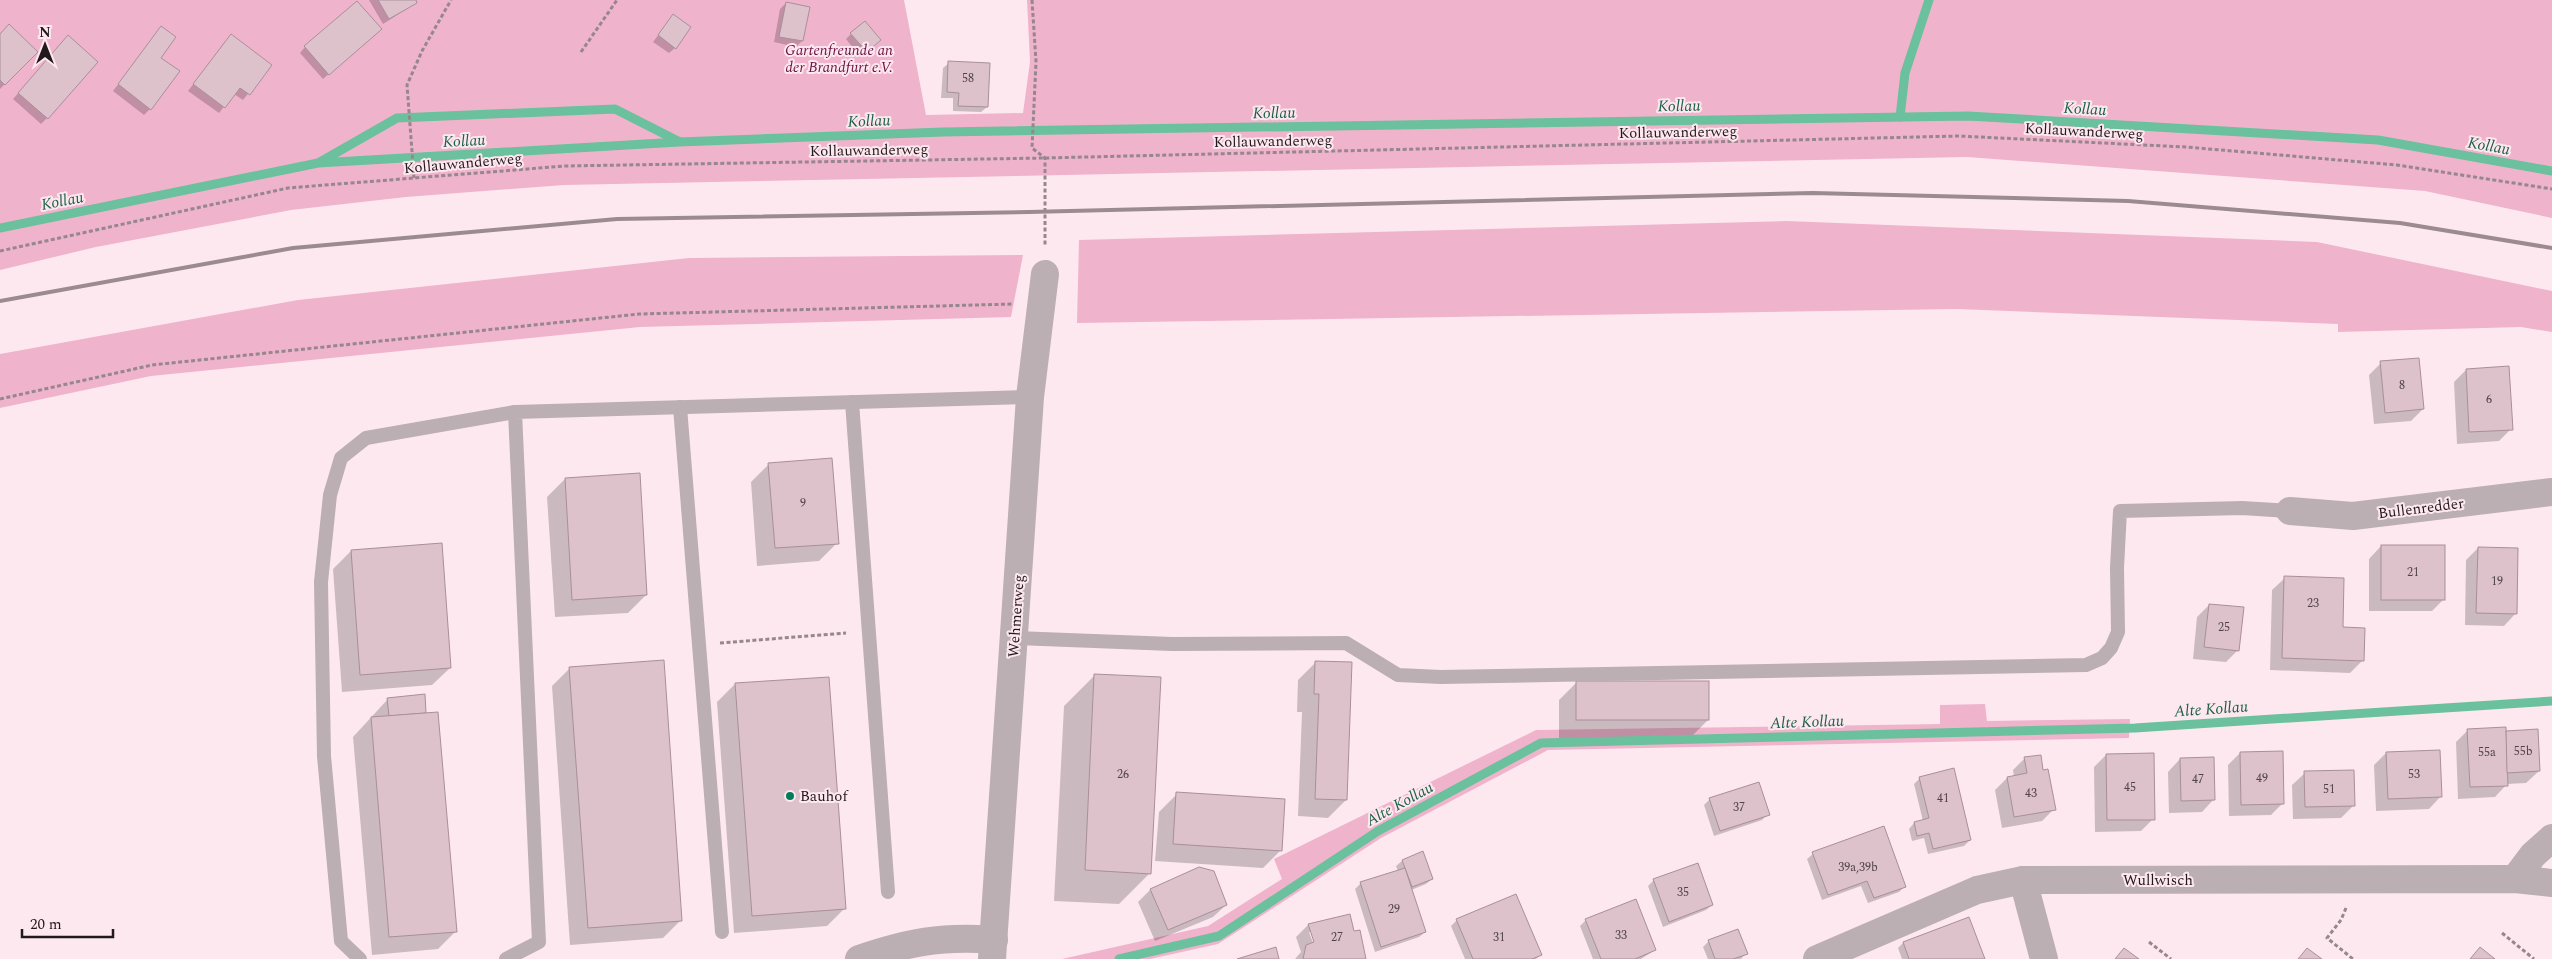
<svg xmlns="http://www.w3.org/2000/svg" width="2552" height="959" viewBox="0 0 2552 959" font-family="Spectral,serif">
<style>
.green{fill:#f0b3cc}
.shadow{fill:#0003;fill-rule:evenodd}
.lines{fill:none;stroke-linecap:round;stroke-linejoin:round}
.stream{stroke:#6bc09d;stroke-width:9}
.building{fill:#ddc2cc;stroke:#a98f99}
.path{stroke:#96868d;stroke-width:3;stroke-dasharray:4 2.5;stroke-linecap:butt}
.lane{stroke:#bbafb3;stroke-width:14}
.street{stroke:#bbafb3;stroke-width:28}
.rail{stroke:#9b8b91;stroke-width:4}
.poi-dot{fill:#047c59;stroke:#fee8f0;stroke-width:2}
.labels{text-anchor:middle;stroke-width:4;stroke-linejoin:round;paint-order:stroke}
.number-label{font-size:12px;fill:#514349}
.park-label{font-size:15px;font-style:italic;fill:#6b1242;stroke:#fee8f0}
.street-label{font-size:15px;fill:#22191d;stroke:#fee8f0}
.poi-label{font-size:15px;fill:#22191d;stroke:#fee8f0;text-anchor:start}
.water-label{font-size:16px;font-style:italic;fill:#1f6148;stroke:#fee8f0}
</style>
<rect width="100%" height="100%" fill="#fee8f0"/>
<g class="green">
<path d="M0 0H904L926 115 1023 113 1030 62 1027 0H2552V218L2425 191 1967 157 564 185 406 197 291 210 96 247 0 270Z"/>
<path d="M1787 221 2317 242 2552 291V332L2521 327 2338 332V324L1957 309 1077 323 1079 240Z"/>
<path d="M1023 255 1011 317 640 327 151 376 0 408V354L298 300 689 258Z"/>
<path d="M1985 704 1987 721 2130 719 2129 738 1548 750 1381 838 1218 944 1150 959H1062L1208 926 1282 879 1274 859 1536 730 1940 724V705Z"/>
</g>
<g class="shadow">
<path d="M369 0H414L416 3 383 24Z"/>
<path d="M786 3 802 41 796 47 774 42 780 9Z"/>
<path d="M668 22 675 48 669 53 653 42Z"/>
<path d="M161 28 159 58 150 109 144 115 113 91Z"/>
<path d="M374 34 323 79 300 53 305 47Z"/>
<path d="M851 34 874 46 860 57 846 39Z"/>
<path d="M0 35 36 52 0 89Z"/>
<path d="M225 42 271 65 243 100 234 94 219 113 188 91Z"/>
<path d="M63 43 47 118 41 124 13 99Z"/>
<path d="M949 63 987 107 981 112 953 111V98H941L943 68Z"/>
<path d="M2381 363 2423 409 2411 421 2374 424 2369 375Z"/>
<path d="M2466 370 2511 429 2499 441 2457 444 2454 382Z"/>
<path d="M769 464 837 543 819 561 757 566 751 482Z"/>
<path d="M565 479 646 595 628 613 555 617 547 497Z"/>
<path d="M2381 546 2444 599 2432 611H2369V559Z"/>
<path d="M2478 548 2516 613 2504 626 2465 625 2466 560Z"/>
<path d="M351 551 450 668 432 685 342 692 333 569Z"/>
<path d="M2285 578 2341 628 2363 660 2350 673 2270 670 2272 590Z"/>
<path d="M2209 605 2238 650 2226 662 2193 659 2197 617Z"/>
<path d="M1316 662 1346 800 1328 818 1298 816 1302 712H1297L1298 680Z"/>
<path d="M570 668 681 920 663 938 570 945 552 686Z"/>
<path d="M1095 675 1150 873 1119 904 1054 901 1064 706Z"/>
<path d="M1577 682 1708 720 1690 738H1559V700Z"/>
<path d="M735 684 845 908 827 926 734 933 717 702Z"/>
<path d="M388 699 456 931 438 949 372 955 353 737Z"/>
<path d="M2468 730 2505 732 2539 771 2526 783 2507 784 2495 797 2458 799 2456 742Z"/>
<path d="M2240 753 2283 803 2271 815 2229 816 2228 765Z"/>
<path d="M2386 753 2441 796 2429 809 2376 811 2374 765Z"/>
<path d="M2106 755 2153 819 2141 831 2095 832 2094 767Z"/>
<path d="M2025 758 2042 771 2054 809 2042 821 2002 828 1995 790 2007 778 2014 777 2013 770Z"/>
<path d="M2180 759 2214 799 2202 812 2169 813 2168 772Z"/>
<path d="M2305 773 2353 806 2341 818 2293 819 2292 785Z"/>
<path d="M1920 778 1970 840 1964 846 1928 854 1924 838 1912 841 1909 829 1914 823 1923 821 1914 784Z"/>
<path d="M1758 783 1768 814 1762 820 1714 836 1704 805 1709 800Z"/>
<path d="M1177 794 1281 850 1263 868 1155 861 1159 812Z"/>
<path d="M1422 853 1432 879 1426 884 1411 890 1425 932 1419 937 1375 952 1355 889 1360 884 1398 871 1396 866 1402 861Z"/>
<path d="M1813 854 1905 886 1899 892 1868 903 1861 886 1822 900 1807 859Z"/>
<path d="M1654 880 1712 905 1706 910 1663 927 1648 886Z"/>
<path d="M1150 890 1226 905 1213 917 1155 941 1138 902Z"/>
<path d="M1349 915 1353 933 1365 959H1295L1301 952 1296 937 1308 925ZM1309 932H1312L1317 948H1315Z"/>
<path d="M1457 920 1540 955 1536 959H1465L1451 926Z"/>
<path d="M1586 920 1655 950 1641 959H1593L1580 926Z"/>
<path d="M1709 941 1746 953 1741 959H1708L1703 947Z"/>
<path d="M1903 943 1984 959H1902L1898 948Z"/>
</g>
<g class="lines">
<g class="stream">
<path d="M1900 117 1905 73 1929 0"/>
<path d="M320 162 397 118 615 109 678 141"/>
<path d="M0 228 318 163 679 142 943 132 1968 116 2378 140 2552 171"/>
<path d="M1119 959 1219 936 1378 831 1541 743 2135 728 2552 701"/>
</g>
</g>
<g class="building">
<path d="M378 0H416L417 3 389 19Z"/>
<path d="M357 1 382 29 329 75 304 46Z"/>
<path d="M786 2 810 7 803 41 779 37Z"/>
<path d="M673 14 691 27 676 49 658 35Z"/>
<path d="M865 21 881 40 867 52 850 33Z"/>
<path d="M9 24 38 52 5 85 0 80V34Z"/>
<path d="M161 26 176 37 161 58 180 71 151 110 118 84Z"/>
<path d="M231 34 272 65 250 95 240 88 225 108 193 84Z"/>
<path d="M68 35 98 62 48 119 18 93Z"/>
<path d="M948 61 990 63 988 107 958 106 959 93 947 92Z"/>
<path d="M2419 358 2424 409 2385 413 2380 361Z"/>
<path d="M2509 366 2513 430 2469 432 2466 369Z"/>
<path d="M832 458 839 544 775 548 768 463Z"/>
<path d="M640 473 647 595 572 600 565 478Z"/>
<path d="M442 543 451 668 360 675 351 550Z"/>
<rect x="2381" y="545" width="64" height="55"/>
<path d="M2478 547 2518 548 2517 614 2476 613Z"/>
<path d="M2284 576 2344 578 2343 627 2365 628 2364 661 2282 658Z"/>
<path d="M2209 604 2244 607 2239 651 2204 647Z"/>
<path d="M664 660 682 921 588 928 569 667Z"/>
<path d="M1315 661 1352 662 1347 800 1315 799 1319 694H1314Z"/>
<path d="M1094 674 1161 677 1151 874 1085 870Z"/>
<path d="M829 677 846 909 752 916 735 683Z"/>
<rect x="1576" y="681" width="133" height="39"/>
<path d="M425 694 426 713 389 716 387 698Z"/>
<path d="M438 712 457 932 389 937 371 717Z"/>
<path d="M2506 727 2508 786 2470 787 2467 729Z"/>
<path d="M2538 729 2540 771 2507 773 2506 731Z"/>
<path d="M2440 750 2442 797 2388 799 2386 752Z"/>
<path d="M2283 751 2284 804 2241 805 2240 752Z"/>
<path d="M2154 753 2155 820H2107L2106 754Z"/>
<path d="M2041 755 2043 770 2048 769 2056 810 2014 817 2007 777 2027 773 2024 757Z"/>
<path d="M2214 757 2215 800 2181 801 2180 758Z"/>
<path d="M1954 768 1971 840 1933 849 1929 833 1917 836 1914 822 1929 818 1919 777Z"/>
<path d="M2354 770 2355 806 2305 807 2304 771Z"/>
<path d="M1759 782 1770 815 1720 831 1709 798Z"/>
<path d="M1176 792 1285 799 1282 851 1173 844Z"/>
<path d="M1884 826 1906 887 1874 898 1867 881 1828 895 1812 852Z"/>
<path d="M1423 851 1433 879 1412 887 1402 860Z"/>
<path d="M1698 863 1713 905 1669 922 1653 879Z"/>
<path d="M1199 867 1214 871 1227 905 1168 930 1150 889Z"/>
<path d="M1405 868 1426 932 1381 947 1360 882Z"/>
<path d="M1516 894 1542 955 1532 959H1473L1456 919Z"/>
<path d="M1636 899 1656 950 1635 959H1601L1585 919Z"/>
<path d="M1350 914 1354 931 1360 930 1366 959H1303L1306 945 1314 942 1308 924Z"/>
<path d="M1969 917 1985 959H1909L1903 942Z"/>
<path d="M1738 929 1748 954 1733 959H1715L1708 940Z"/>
<path d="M1276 947 1279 959H1237Z"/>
<path d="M2480 947 2495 959H2470Z"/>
<path d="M2124 948 2139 959H2115Z"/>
<path d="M2307 948 2322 959H2298Z"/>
</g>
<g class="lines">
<g class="path">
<path d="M1032 0 1036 62 1032 148 1045 158V245"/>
<path d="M581 52 617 0"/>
<path d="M414 178 407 85 422 51 451 0"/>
<path d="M0 251 288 188 565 166 1045 158 1958 136 2186 147 2397 165 2552 189"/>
<path d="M0 399 152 365 639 314 1013 304"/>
<path d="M720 643 846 633"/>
<path d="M2346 908 2341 920 2327 938 2353 959"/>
<path d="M2502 933 2534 959"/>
<path d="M2149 942 2171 959"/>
</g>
<g class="lane">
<path d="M852 402 888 892"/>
<path d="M680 407 722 932"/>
<path d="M1014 638 1172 644 1346 643 1398 675 1441 677 2086 665 2102 658 2111 648 2118 632 2117 568 2120 511 2242 508 2290 511"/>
<path d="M360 959 341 941 324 756 321 582 330 495 341 458 366 438 515 412"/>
<path d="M506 959 539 942 515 412 1030 397"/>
</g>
<g class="street">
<path d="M2290 511 2353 516 2552 492"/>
<path d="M2515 879 2533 855 2552 838"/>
<path d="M2023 880 2044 959"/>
<path d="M859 959C909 942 941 936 994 940"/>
<path d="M992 959 1030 397 1045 274"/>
<path d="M1817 959 1977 890 2023 880 2515 879 2552 883"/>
</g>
<path class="rail" d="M0 301 293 248 617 219 1029 212 1813 193 2128 201 2400 223 2552 248"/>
</g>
<circle class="poi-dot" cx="790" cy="796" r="5"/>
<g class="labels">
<g class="number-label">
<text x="968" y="82">58</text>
<text x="2402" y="389">8</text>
<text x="2489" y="403">6</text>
<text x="803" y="507">9</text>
<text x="2413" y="576">21</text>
<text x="2497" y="585">19</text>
<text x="2313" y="607">23</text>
<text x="2224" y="631">25</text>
<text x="2523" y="755">55b</text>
<text x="2487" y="756">55a</text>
<text x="1123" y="778">26</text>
<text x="2414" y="778">53</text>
<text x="2262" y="782">49</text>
<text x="2198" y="783">47</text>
<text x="2130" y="791">45</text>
<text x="2329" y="793">51</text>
<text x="2031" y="797">43</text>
<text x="1943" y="802">41</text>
<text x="1739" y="811">37</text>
<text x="1858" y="871">39a,39b</text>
<text x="1683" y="896">35</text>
<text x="1394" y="913">29</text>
<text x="1621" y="939">33</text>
<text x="1337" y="941">27</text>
<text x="1499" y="941">31</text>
</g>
<g class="park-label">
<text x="839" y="55">Gartenfreunde an<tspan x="839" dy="17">der Brandfurt e.V.</tspan></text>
</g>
<g class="street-label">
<text transform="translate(2084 131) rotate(3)" y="5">Kollauwanderweg</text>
<text transform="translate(1678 132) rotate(-1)" y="5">Kollauwanderweg</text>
<text transform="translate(1273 141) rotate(-1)" y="5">Kollauwanderweg</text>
<text transform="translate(869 150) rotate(-1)" y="5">Kollauwanderweg</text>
<text transform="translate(463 163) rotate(-5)" y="5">Kollauwanderweg</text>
<text transform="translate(2421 508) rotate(-7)" y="5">Bullenredder</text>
<text transform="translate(1016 616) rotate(-86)" y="5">Wehmerweg</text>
<text x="2158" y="885">Wullwisch</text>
</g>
<g class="poi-label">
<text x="800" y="801">Bauhof</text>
</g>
<g class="water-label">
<text transform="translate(1679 105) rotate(-1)" y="6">Kollau</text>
<text transform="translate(2085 108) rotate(3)" y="6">Kollau</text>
<text transform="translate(1274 112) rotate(-1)" y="6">Kollau</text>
<text transform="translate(869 120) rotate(-2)" y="6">Kollau</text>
<text transform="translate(464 140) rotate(-3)" y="6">Kollau</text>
<text transform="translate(2489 145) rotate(10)" y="6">Kollau</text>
<text transform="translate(62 200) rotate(-11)" y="6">Kollau</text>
<text transform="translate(2211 708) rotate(-4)" y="6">Alte Kollau</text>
<text transform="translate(1807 721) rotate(-2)" y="6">Alte Kollau</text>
<text transform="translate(1399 803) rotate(-29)" y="6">Alte Kollau</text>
</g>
</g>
<g transform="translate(45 45)" stroke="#fee8f0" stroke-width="4" paint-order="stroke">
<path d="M0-4L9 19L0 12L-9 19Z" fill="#22191d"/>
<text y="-8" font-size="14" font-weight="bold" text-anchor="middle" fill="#22191d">N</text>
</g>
<path d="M22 929v8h91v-8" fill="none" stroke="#22191d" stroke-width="2.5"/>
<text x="30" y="929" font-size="15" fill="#22191d" stroke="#fee8f0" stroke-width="4" paint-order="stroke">20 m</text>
</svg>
